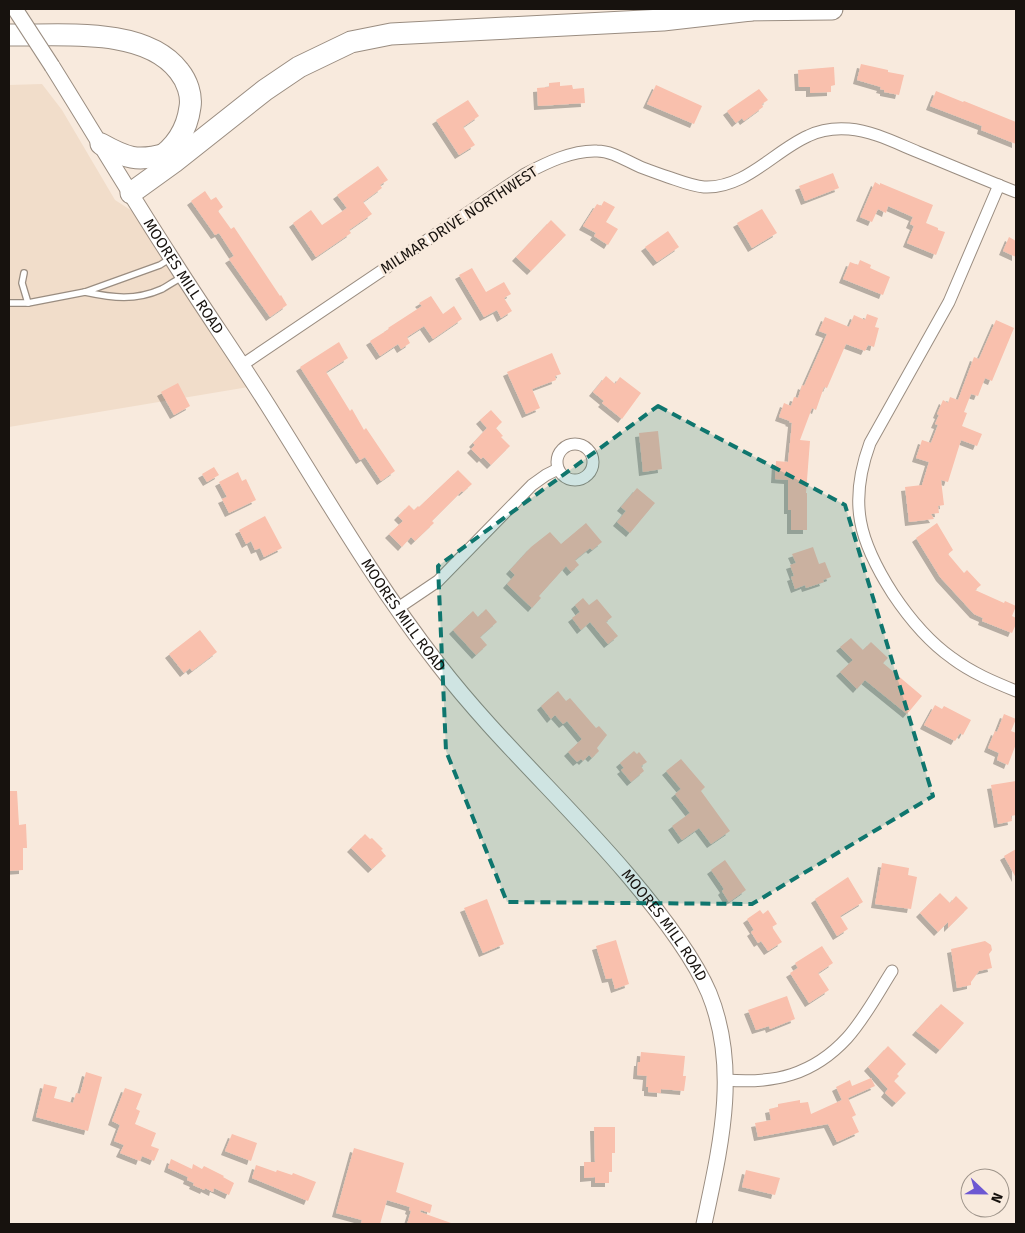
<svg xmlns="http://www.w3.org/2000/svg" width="1025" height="1233" viewBox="0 0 1025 1233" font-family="'Fira Sans',sans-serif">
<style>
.built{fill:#f1ddca}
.building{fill:#f9c0ad;filter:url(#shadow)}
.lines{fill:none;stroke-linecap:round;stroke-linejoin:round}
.service-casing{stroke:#9a8d81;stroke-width:8}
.minor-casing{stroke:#9a8d81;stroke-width:13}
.tertiary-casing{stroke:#9a8d81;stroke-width:17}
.motorway-casing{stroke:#9a8d81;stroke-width:23}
.service{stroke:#fff;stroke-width:5.5}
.minor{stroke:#fff;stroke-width:11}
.tertiary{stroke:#fff;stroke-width:15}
.motorway{stroke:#fff;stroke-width:21}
.tertiary-bridge-casing{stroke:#9a8d81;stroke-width:17;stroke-linecap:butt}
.tertiary-bridge{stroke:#fff;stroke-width:15}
.marked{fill:#0f766e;fill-opacity:0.2;stroke:#0f766e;stroke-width:4;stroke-dasharray:10 6;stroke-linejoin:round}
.labels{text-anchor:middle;stroke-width:5;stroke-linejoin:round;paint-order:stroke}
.street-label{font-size:15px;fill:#17120e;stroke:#f8eadd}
</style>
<defs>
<filter id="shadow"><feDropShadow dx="-4" dy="4" stdDeviation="0" flood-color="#0004"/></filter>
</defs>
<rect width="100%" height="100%" fill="#f8eadd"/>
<path class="built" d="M42 84 62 110 115 200 162 230 261 385 9 427V85Z"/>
<g class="building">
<path d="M861 64 888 70V72L904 75 899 95 884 92V90L880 89 881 87 857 80Z"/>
<path d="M834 67 835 85 831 86V92L810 93V87H799L798 70Z"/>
<path d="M560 82V86L572 85 573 89 584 88 585 103 538 106 537 88 549 87V83Z"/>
<path d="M656 85 702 106 694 124 647 104Z"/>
<path d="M759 89 768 100 762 104 763 107 744 121 742 118 736 123 727 111Z"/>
<path d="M936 91 963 102 964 101 1016 122V144L981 130 982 126 930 106Z"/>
<path d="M468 100 479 116 463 127 475 145 459 155 436 120Z"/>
<path d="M378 166 388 180 380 185 382 188 363 202 372 214 349 230 351 233 316 257 293 223 311 210 322 225 347 208 337 195Z"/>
<path d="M833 173 839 188 805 201 799 186Z"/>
<path d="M875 182 880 185V183L933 205 926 223 938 228V230L945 232 936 255 907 243 914 226 910 224 913 217 888 206 886 213 878 209 872 222 860 217Z"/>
<path d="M205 191 211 200 216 197 223 207 218 211 231 229 234 227 280 296 281 295 287 305 270 317 229 259 234 256 219 233 215 235 191 201Z"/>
<path d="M604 201 615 207 606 222 618 229 608 245 594 236 596 233 583 226 597 204 601 206Z"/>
<path d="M762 209 777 233 752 248 737 223Z"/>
<path d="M551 220 566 235 531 271 516 257Z"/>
<path d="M668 231 679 247 657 262 645 247Z"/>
<path d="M1009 237 1016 241V257L1003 251Z"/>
<path d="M860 260 871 265 870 268 890 277 883 295 843 279 850 262 858 265Z"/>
<path d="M472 268 486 292 504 282 511 294 504 298 512 311 501 318 497 310 484 317 459 275Z"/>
<path d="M431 296 443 314 454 306 462 319 433 339 424 326 407 337 410 343 401 349 398 344 380 356 370 341 389 329 388 328 422 306 419 303Z"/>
<path d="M867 314 878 318 875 327 879 328 874 347 868 345 865 351 846 344 827 388 824 387 816 410 812 408 800 440 810 441 806 493H807V530H791V510H788V480L775 479 776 461 788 462 792 423 789 422 790 421 779 417 784 403 791 406 794 397 798 398 802 385 804 386 827 334 819 331 825 317 849 327 854 315 865 320Z"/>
<path d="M996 320 1014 328 992 381 985 378 978 396 971 394 964 412 967 413 962 426 982 434 977 446 961 440 948 482 941 480 944 505 938 506 939 513 931 514 934 519 909 522 905 487 922 485 929 462 916 458 922 440 931 443 938 425 935 424 939 415 937 414 943 400 948 403 950 397 958 400 974 357 979 359Z"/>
<path d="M339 342 348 358 326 372 350 411 352 409 364 430 366 428 395 471 381 481 365 457 360 460 300 367Z"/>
<path d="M552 353 561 374 555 376 556 380 532 389 540 408 526 414 507 372Z"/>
<path d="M606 376 615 384 620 377 641 393 622 419 602 403 604 401 593 392Z"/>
<path d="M178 383 190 406 174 415 161 392Z"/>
<path d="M491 410 502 422 496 428 503 436 501 437 510 446 491 465 483 457 481 459 471 449 475 445 473 443 487 428 480 420Z"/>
<path d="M658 431 662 469 643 472 639 433Z"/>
<path d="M214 467 219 475 207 482 202 474Z"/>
<path d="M458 470 472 484 463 492 462 491 432 521 434 523 415 541 411 537 402 547 389 534 403 521 398 516 409 505 414 510 418 506 419 507Z"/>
<path d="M238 472 242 481 246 479 256 500 229 513 222 499 227 497 219 482Z"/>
<path d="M637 488 655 503 630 533 617 522 626 511 621 507Z"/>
<path d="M265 516 282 548 264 557 260 548 255 550 251 541 246 544 239 530Z"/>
<path d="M586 523 602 542 592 550 590 548 575 560 579 565 571 572 566 566 539 596 541 598 532 608 507 584 515 575 510 570 531 547 550 532 561 544Z"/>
<path d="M937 523 953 550 948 554 964 573 967 570 981 585 975 590 1004 603 1005 601 1016 606 1012 616 1016 618V624L1012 633 982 621 983 618 974 614 940 577 916 538Z"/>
<path d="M813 547 819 564 825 562 831 577 823 580 824 582 806 588 805 585 795 589 791 577 794 576 790 565 796 563 792 554Z"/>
<path d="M583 598 589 605 597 599 612 617 606 622 618 636 608 644 590 622 581 630 572 618 580 612 575 605Z"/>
<path d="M486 609 497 622 480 637 487 645 476 655 453 630 473 611 478 617Z"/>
<path d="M200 630 217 652 192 671 190 668 184 673 169 654Z"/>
<path d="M851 638 863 650 871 642 888 658 883 663 922 696 907 714 865 680 857 689 840 672 853 660 840 647Z"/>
<path d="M558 691 566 701 570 698 596 728 599 726 607 735 597 748 599 751 592 758 589 755 583 761 581 759 577 762 568 752 582 739 567 721 563 724 555 715 551 719 541 706Z"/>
<path d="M935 705 942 709 944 706 971 720 963 735 960 733 955 741 924 725Z"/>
<path d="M1004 714 1016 719 1011 731 1016 733V744L1008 765 997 760 999 753 988 748 995 731 997 732Z"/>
<path d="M634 751 637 754 639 752 647 762 641 766 644 771 631 782 621 770 624 768 620 763Z"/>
<path d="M681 759 705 787 701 791 730 831 711 844 699 828 682 840 672 826 690 813 675 794 681 789 666 771Z"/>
<path d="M1016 781V815L1011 816 1012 821 998 824 991 785Z"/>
<path d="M9 791H17L19 825 26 824 27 848H23V870L9 871Z"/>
<path d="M365 834 370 839 372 838 383 849 381 850 386 856 372 869 351 848Z"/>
<path d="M1016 849V878L1004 856Z"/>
<path d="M725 860 746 890 729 902 722 891 724 889 711 870Z"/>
<path d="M882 863 909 868 908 875 917 877 911 909 875 904Z"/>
<path d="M848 877 863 902 840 916 848 929 837 936 815 899Z"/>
<path d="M940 893 950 903 956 896 968 908 948 928V922L938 932 920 913Z"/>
<path d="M487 899 504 944 483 953 464 908Z"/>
<path d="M760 910 763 914 768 910 777 924 772 927 782 942 768 951 761 941 758 943 751 932 754 930 747 919Z"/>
<path d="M616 940 629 984 615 989 612 978 606 979 596 946Z"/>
<path d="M985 941 991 945 992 950 989 954 992 968 979 971 971 982V985L957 988 951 949Z"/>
<path d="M822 946 833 963 818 973 829 990 809 1003 790 973 798 968 795 963Z"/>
<path d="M787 996 795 1019 770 1029 769 1026 756 1030 748 1010Z"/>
<path d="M941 1004 964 1023 940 1050 916 1031Z"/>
<path d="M888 1046 906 1064 897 1074 899 1076 894 1081 906 1093 896 1103 885 1093 888 1089 868 1067Z"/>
<path d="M641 1052 685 1056 683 1076H686L684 1091 661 1089V1093L648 1092V1087H646L647 1076 637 1075 638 1062H640Z"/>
<path d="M86 1072 102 1077 88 1131 36 1117 44 1084 57 1087 54 1098 73 1103 76 1093 80 1094Z"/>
<path d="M871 1078 875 1086 848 1098 856 1115 852 1117 859 1132 837 1142 828 1124 758 1137 755 1123 771 1120 769 1109 778 1107V1104L800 1100V1103L808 1102 811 1114 842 1100 836 1087 850 1080 852 1086Z"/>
<path d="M125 1088 142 1094 136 1109 140 1111 135 1124 156 1133 151 1146 159 1149 154 1161 142 1156 140 1161 120 1153 124 1145 114 1141 120 1125 112 1121Z"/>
<path d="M594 1127H615V1153H612V1172H609V1183H595V1177L584 1178V1162H595Z"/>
<path d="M232 1134 257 1143 251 1161 225 1151Z"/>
<path d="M354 1148 404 1163 396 1192 432 1205 430 1213 421 1210 420 1212 451 1223V1224H407L411 1211 409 1210 410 1207 387 1200 380 1224H361L362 1220 336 1213Z"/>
<path d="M171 1159 192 1169 193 1164 202 1169 204 1166 224 1176 223 1177 234 1183 229 1195 214 1188 213 1192 205 1188 204 1190 193 1185 194 1183 187 1180 188 1177 168 1168Z"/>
<path d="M256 1165 276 1172 277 1170 292 1175 293 1173 316 1182 308 1201 252 1178Z"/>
<path d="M746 1170 780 1178 775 1195 742 1187Z"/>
</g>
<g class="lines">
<defs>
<g id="service">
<path d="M24 273 22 283 28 303"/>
<path d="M85 292C113 298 135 301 162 289 169 285 176 280 183 277"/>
<path d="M9 303H28L85 292 160 265 171 258"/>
</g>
<g id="minor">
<path d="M999 185 949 302 870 443C848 503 859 541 893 594 909 618 928 641 952 658 972 673 994 682 1016 691"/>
<path d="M242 365 525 174C546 163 572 150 597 151 613 151 628 162 643 168 651 171 659 174 668 177 680 181 692 186 704 187 745 189 774 151 808 136 820 130 836 128 849 129 873 131 896 143 918 152 950 165 983 179 1016 192"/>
<circle cx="575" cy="462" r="18"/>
<path d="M398 608 438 581 532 485 546 475 558 469"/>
<path d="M726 1080C774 1084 813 1075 847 1038 865 1018 878 993 892 971"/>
</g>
<g id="tertiary">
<path id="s1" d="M52 66C92 130 131 196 172 259 203 308 236 355 267 404 322 491 374 582 438 664 495 738 566 802 627 874 655 907 692 953 709 993 740 1069 720 1148 704 1224"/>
</g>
<g id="motorway">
<path d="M736 10 832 9"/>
<path d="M9 35C60 36 145 26 179 71 187 81 192 95 190 107 187 130 175 148 156 160"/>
<path d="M101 144C126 158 137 162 166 154"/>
<path d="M131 193 174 162 265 90 299 67 351 42 391 34 663 20 751 10"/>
</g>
</defs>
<use href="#service" class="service-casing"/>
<use href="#minor" class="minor-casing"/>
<use href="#tertiary" class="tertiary-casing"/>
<use href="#motorway" class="motorway-casing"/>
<use href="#service" class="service"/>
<use href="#minor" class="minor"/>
<use href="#tertiary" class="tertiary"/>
<use href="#motorway" class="motorway"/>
<defs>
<path id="tertiary-bridge" d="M15 9 52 66"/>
</defs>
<use href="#tertiary-bridge" class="tertiary-bridge-casing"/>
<use href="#tertiary-bridge" class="tertiary-bridge"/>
</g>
<path class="marked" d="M658 406 845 505 933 796 752 904 507 902 446 751 438 566Z"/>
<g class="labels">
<g class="street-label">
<text transform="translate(459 220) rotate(-33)" y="5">MILMAR DRIVE NORTHWEST</text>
<text dy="5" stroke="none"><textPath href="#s1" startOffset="248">MOORES MILL ROAD</textPath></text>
<text dy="5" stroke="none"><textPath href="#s1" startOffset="652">MOORES MILL ROAD</textPath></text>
<text dy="5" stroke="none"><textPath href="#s1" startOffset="1058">MOORES MILL ROAD</textPath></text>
</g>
</g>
<rect width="1025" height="1233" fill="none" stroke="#17120e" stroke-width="20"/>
<g transform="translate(985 1193) rotate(112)"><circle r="24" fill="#f8eadd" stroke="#9e948a"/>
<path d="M0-4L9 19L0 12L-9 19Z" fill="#6d58d2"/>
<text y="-8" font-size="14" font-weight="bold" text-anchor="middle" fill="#17120e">N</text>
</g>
</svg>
